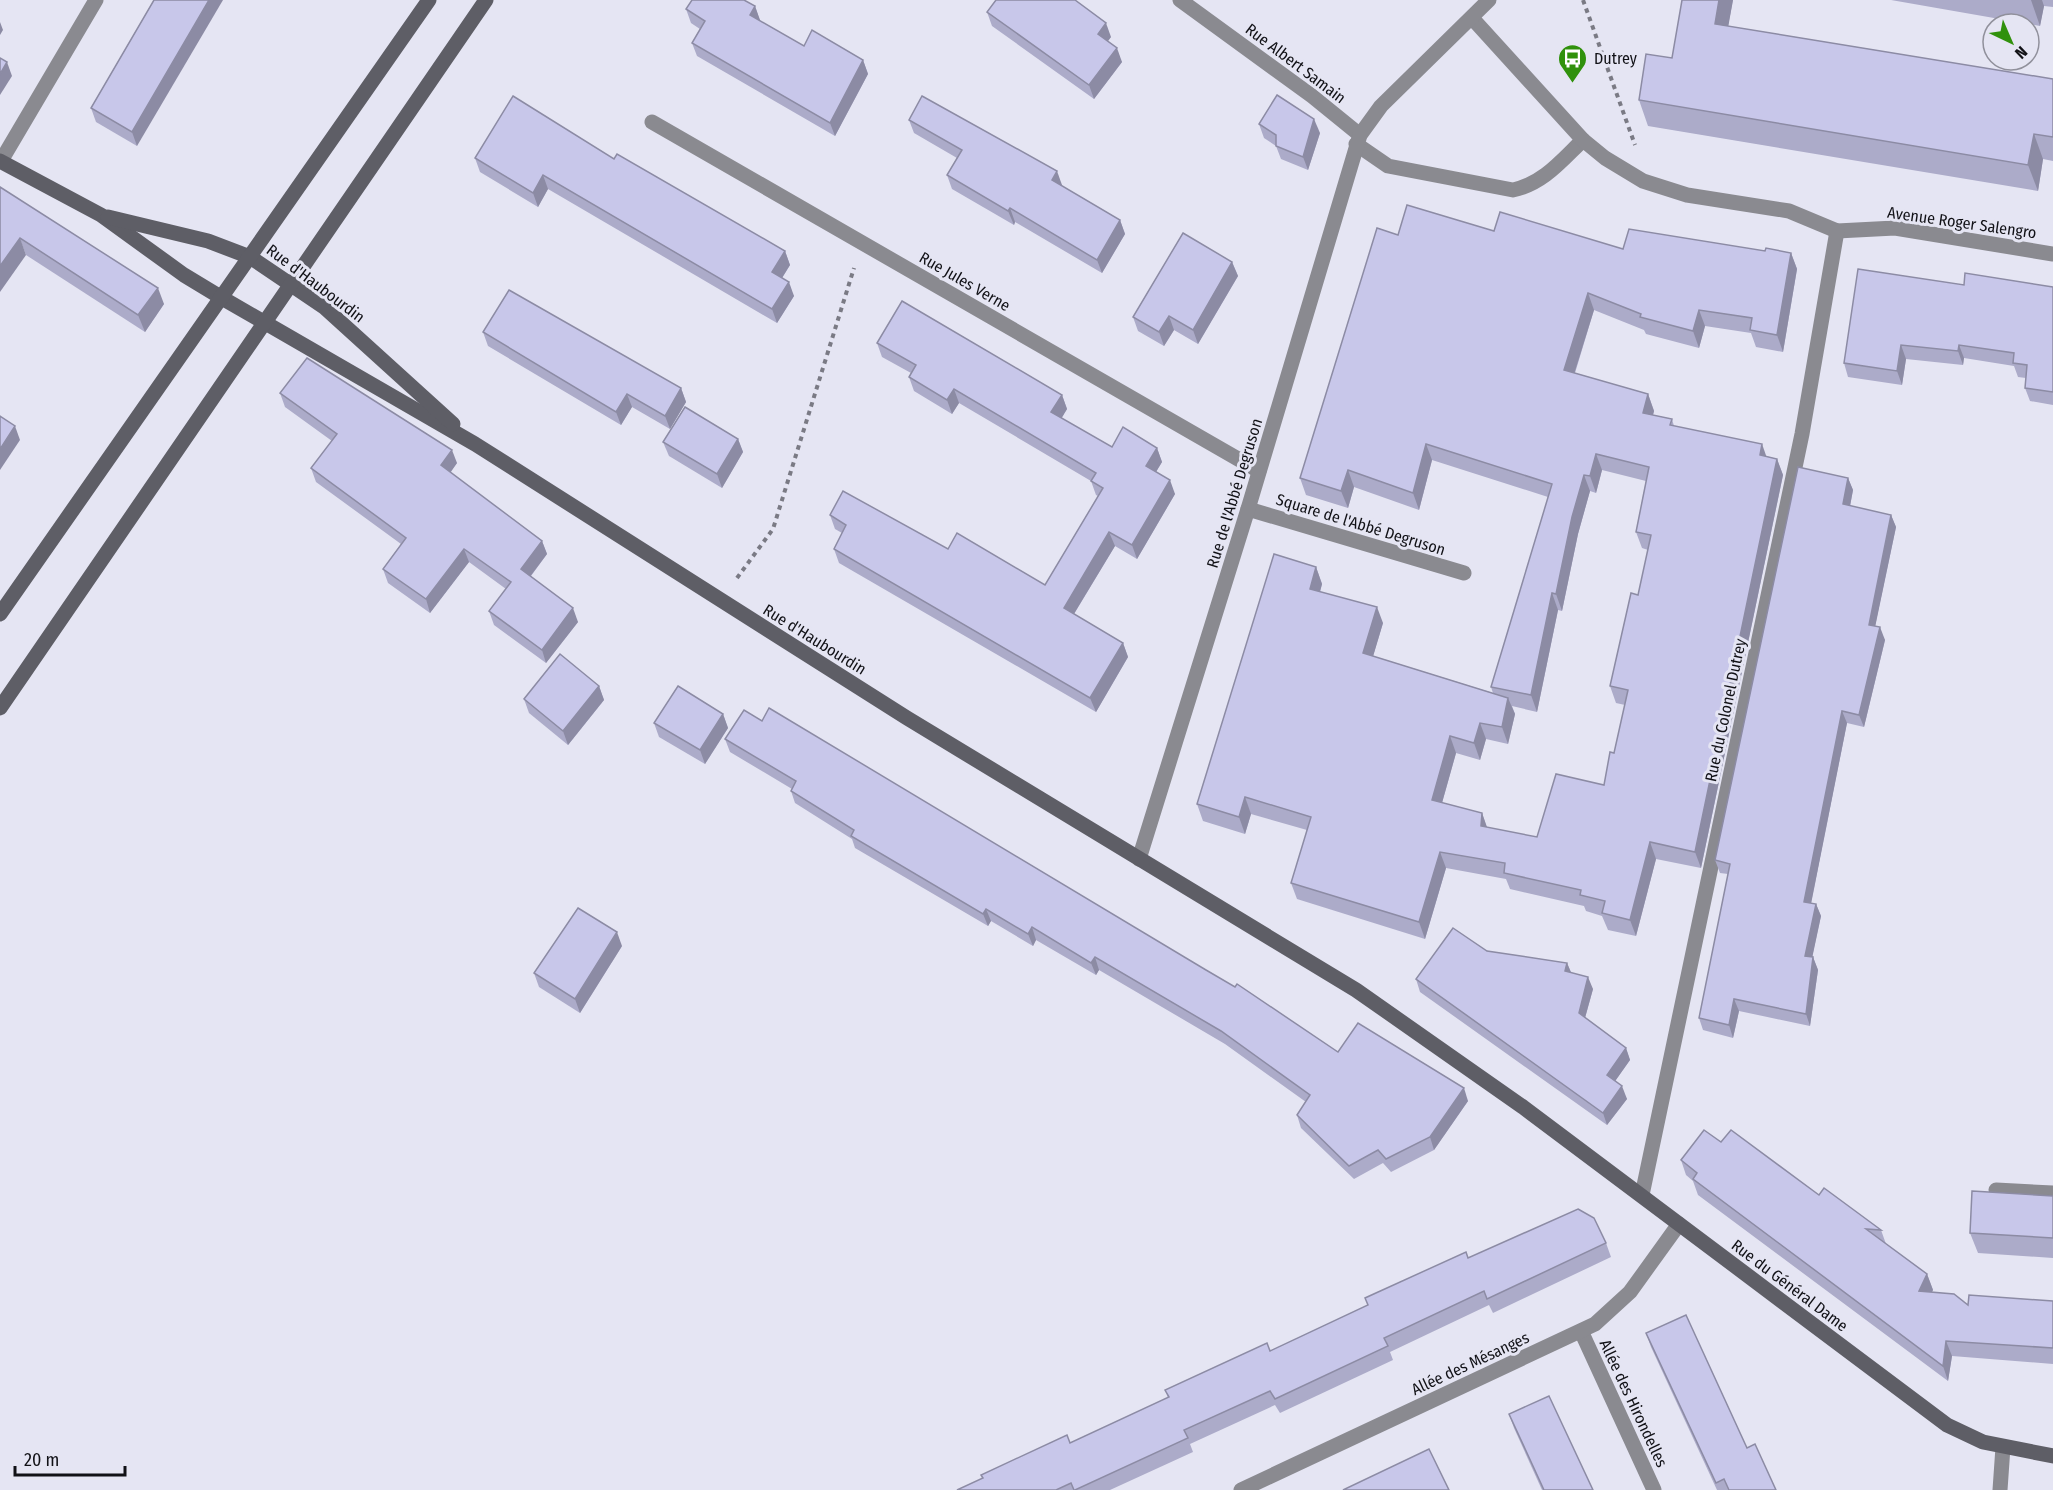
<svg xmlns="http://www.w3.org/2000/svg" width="2053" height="1490" viewBox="0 0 2053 1490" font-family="'Fira Sans Condensed',sans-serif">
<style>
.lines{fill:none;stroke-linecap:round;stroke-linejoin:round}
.path{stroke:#7a7a84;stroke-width:4;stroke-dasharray:4.5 4.5;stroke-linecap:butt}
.lane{stroke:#8a8a90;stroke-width:15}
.street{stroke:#8a8a90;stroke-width:15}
.secondary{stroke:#5e5e66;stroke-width:15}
.wall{fill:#acabc9;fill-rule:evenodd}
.shaded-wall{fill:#8c8ba4}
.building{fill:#c8c7ea;stroke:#8c8ba4;stroke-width:1.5}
.labels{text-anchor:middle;stroke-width:6;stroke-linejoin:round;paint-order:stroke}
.poi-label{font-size:16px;fill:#111116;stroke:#e5e5f3;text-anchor:start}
.street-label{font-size:16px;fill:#111116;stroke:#e5e5f3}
</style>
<rect width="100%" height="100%" fill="#e5e5f3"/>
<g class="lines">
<g class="path">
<path d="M1583 0 1635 145"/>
<path d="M737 578 773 529 854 268"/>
</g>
<g class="lane">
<path d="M1356 144 1388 166 1513 190C1543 184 1562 160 1583 140"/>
<path d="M1996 1190 2053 1193"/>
</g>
<g class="street">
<path d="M1180 0 1312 96 1360 135"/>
<path d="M1472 18 1583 140 1605 158 1643 181 1687 195 1789 211 1837 231 1895 228 2053 254"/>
<path d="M652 122 1259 471"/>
<path d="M1 161 96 0"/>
<path d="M1248 509 1464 573"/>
<path d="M1139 859 1248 509 1360 135 1381 106 1489 0"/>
<path d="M1642 1195 1802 434 1837 231"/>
<path d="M1581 1331 1654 1490"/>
<path d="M1241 1490 1595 1324 1630 1292 1679 1224"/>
<path d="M2000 1490 2003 1447"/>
</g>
<g class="secondary">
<path d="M0 161 101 215 184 275 222 298 475 444 907 718 1356 990 1523 1107 1947 1425 1983 1442 2053 1456"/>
<path d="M108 217 208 241 250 257 324 307 453 424"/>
<path d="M0 614 429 0"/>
<path d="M0 708 486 0"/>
</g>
</g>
<g class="wall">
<path d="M154 0 137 146 96 122 91 108Z"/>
<path d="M1682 0H1733L1728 26 2053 79V161L2043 159 2038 191 1648 126 1639 100 1672 58Z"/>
<path d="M1891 0H2053V7L2044 6 2040 26Z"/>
<path d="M755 6 760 21 804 46 863 60 868 74 835 136 697 56 692 43 700 29 691 23 686 9Z"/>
<path d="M987 12 1111 37 1107 41 1122 62 1094 99 992 26Z"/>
<path d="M909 120 1062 185 1061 186 1120 220 1125 234 1102 273 1015 222 1014 225 952 189 947 175 957 158 914 133Z"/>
<path d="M1259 124 1320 133 1308 170 1281 159 1276 146 1264 138Z"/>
<path d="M475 158 614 159 785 251 790 265 782 278 794 296 777 323 548 189 538 207 480 172Z"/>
<path d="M0 187 164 304 145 332 26 255Z"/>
<path d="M1494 231 1623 249 1791 253 1797 269 1783 352 1756 347 1751 333 1705 326 1699 348 1646 334 1644 330 1594 310 1575 373 1648 394 1654 411 1653 415 1672 419 1674 426 1766 456 1777 459 1783 475 1701 868 1656 859 1636 936 1608 930 1602 916 1586 911 1584 906 1510 889 1506 879 1446 868 1425 939 1297 899 1291 883 1307 830 1251 814 1245 834 1203 821 1197 804 1316 567 1322 584 1320 592 1383 623 1373 656 1493 693 1491 687 1548 497 1432 460 1419 510 1354 487 1348 508 1306 495 1300 478 1398 235ZM1602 470 1646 481 1636 532 1642 548 1648 550 1638 595 1610 686 1616 703 1625 705 1614 753 1604 785 1537 837 1487 828 1482 813 1442 803 1456 753 1480 760 1486 739 1508 744 1515 714 1512 706 1537 712 1558 610 1562 611 1578 534 1590 491 1596 493Z"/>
<path d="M1232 262 1238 276 1198 344 1174 330 1164 346 1138 331 1133 317Z"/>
<path d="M1964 285 2053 287V405L2030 401 2025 388 2026 378 2018 377 2014 366 1964 358 1963 365 1906 359 1902 385 1848 377 1844 363Z"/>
<path d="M483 332 681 388 686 402 670 429 632 407 621 425 488 346Z"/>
<path d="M877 343 1062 395 1067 409 1061 418 1112 447 1157 448 1162 462 1156 472 1175 494 1137 559 1115 546 1074 614 1123 643 1128 657 1096 712 839 563 834 549 842 533 835 529 830 515 948 549 1045 585 1098 496 1096 495 1091 481 959 403 952 414 914 391 909 377 911 373 882 357Z"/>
<path d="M280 393 457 463 450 472 542 541 547 554 531 576 578 622 546 663 494 625 489 611 506 589 469 562 430 613 388 583 383 569 401 544 316 482 311 468 332 441 285 407Z"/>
<path d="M738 439 743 452 722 488 669 456 663 442Z"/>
<path d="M1848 478 1853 490 1850 506 1891 515 1896 527 1875 626 1885 640 1864 727 1847 723 1811 903 1816 904 1821 916 1812 957H1813L1818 970 1810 1026 1739 1011 1733 1038 1703 1030 1699 1018 1728 874 1720 873 1715 860Z"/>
<path d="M599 686 604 700 568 745 529 713 524 699Z"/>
<path d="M723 714 728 728 705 764 659 737 654 723Z"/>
<path d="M762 721 1338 1052 1468 1101 1434 1150 1391 1172 1383 1163 1354 1179 1301 1128 1297 1115 1306 1102 1225 1044 1099 970 1096 975 1036 940 1033 946 991 921 988 926 855 848 852 839 795 803 791 791 792 789 730 752 725 739Z"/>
<path d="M622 946 580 1013 539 987 534 973Z"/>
<path d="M1487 951 1567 963 1571 972 1593 989 1585 1018 1626 1048 1630 1060 1615 1081 1627 1099 1607 1125 1420 992 1416 979Z"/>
<path d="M1721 1142 1819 1195 1881 1230 1886 1244 1927 1274 1933 1290 1931 1292 1968 1305 2053 1301V1364L1952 1356 1948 1381 1698 1195 1693 1181 1686 1175 1681 1160Z"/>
<path d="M2053 1196V1258L1978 1253 1970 1233Z"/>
<path d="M1606 1243 1611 1257 1493 1313 1489 1305 1390 1352 1393 1360 1280 1413 1275 1405 1190 1444 1193 1452 1110 1490H957L1070 1443 1168 1398 1165 1390 1270 1351 1368 1305 1365 1298 1468 1258Z"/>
<path d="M1646 1333 1747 1448 1776 1490H1717L1651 1347Z"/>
<path d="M1509 1414 1593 1490H1542L1514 1428Z"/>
</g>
<g class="shaded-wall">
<path d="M209 0H223L137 146 132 132Z"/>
<path d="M1719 0H1733L1724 50 1715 24Z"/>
<path d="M2031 0H2042L2044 6 2040 26Z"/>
<path d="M755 6 760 20 755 29 750 15Z"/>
<path d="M0 22 3 30 0 35Z"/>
<path d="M1106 23 1111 37 1103 48 1098 34Z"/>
<path d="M1117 48 1122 62 1094 99 1089 85Z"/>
<path d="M863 60 868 74 835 136 830 123Z"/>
<path d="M7 62 12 76 0 95V74Z"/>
<path d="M1314 119 1320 133 1308 170 1303 157Z"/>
<path d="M2034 134 2043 159 2038 191 2028 165Z"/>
<path d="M1057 171 1062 185 1057 194 1052 180Z"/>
<path d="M543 175 548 189 538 207 533 193Z"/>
<path d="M1010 208 1015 222 1014 225 1008 211Z"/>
<path d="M1120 220 1125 234 1102 273 1097 260Z"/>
<path d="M20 238 26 255 0 292V266Z"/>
<path d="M785 251 790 265 777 286 772 272Z"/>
<path d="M1791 253 1797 269 1783 352 1777 335Z"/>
<path d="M1232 262 1238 276 1198 344 1193 330Z"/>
<path d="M789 282 794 296 777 323 772 309Z"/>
<path d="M158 288 164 304 145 332 138 315Z"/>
<path d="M1588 293 1594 310 1570 387 1564 370Z"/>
<path d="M1699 310 1705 326 1699 348 1693 331Z"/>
<path d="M1169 316 1174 330 1164 346 1159 332Z"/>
<path d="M1901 345 1906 359 1902 385 1897 371Z"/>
<path d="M1959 345 1964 358 1963 365 1958 351Z"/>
<path d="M681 388 686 402 670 429 665 416Z"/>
<path d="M954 389 959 403 952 414 947 400Z"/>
<path d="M627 394 632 407 621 425 616 412Z"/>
<path d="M1648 394 1654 411 1649 429 1643 413Z"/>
<path d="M1062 395 1067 409 1057 426 1051 412Z"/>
<path d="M15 426 20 440 0 470V449Z"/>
<path d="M738 439 743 452 722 488 717 474Z"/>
<path d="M1426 444 1432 460 1419 510 1413 493Z"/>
<path d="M1762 444 1768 461 1760 455Z"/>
<path d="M1157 448 1162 462 1151 480 1146 466Z"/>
<path d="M452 450 457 463 446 479 441 465Z"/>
<path d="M1596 454 1602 470 1596 493 1590 476Z"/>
<path d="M1777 459 1783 475 1701 868 1695 852Z"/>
<path d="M1348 470 1354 487 1348 508 1341 491Z"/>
<path d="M1584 475 1590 491 1578 534 1562 611 1556 594 1572 517Z"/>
<path d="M1848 478 1853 490 1848 517 1843 504Z"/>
<path d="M1170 480 1175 494 1137 559 1132 545Z"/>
<path d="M1891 515 1896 527 1873 637 1869 625Z"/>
<path d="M1109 532 1115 546 1069 622 1064 608Z"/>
<path d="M542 541 547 554 526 582 521 569Z"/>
<path d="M464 549 469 562 430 613 426 599Z"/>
<path d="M1316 567 1322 584 1316 606 1310 589Z"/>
<path d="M1552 593 1558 610 1537 712 1531 695Z"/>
<path d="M1377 607 1383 623 1369 670 1363 653Z"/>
<path d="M573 608 578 622 546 663 542 650Z"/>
<path d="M1880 627 1885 640 1864 727 1859 715Z"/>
<path d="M1123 643 1128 657 1096 712 1090 698Z"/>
<path d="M599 686 604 700 568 745 563 731Z"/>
<path d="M1508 698 1515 714 1508 744 1502 727Z"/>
<path d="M1842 711 1847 723 1809 914 1804 902Z"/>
<path d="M723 714 728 728 705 764 700 750Z"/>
<path d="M1480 723 1486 739 1480 760 1474 743Z"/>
<path d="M1450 736 1456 753 1438 817 1432 800Z"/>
<path d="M1245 797 1251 814 1245 834 1239 817Z"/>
<path d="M1482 813 1488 830 1481 826Z"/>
<path d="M1650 842 1656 859 1636 936 1630 920Z"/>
<path d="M1440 852 1446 868 1425 939 1419 922Z"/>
<path d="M1816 904 1821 916 1810 968 1805 956Z"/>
<path d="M986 909 991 921 988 926 983 914Z"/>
<path d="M1032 927 1036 940 1033 946 1028 934Z"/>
<path d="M617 932 622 946 580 1013 575 999Z"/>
<path d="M1095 957 1099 970 1096 975 1091 963Z"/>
<path d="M1813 957 1818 970 1810 1026 1806 1014Z"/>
<path d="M1567 963 1572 975 1565 971Z"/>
<path d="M1588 977 1593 989 1583 1025 1579 1013Z"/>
<path d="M1734 999 1739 1011 1733 1038 1729 1025Z"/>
<path d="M1626 1048 1630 1060 1611 1087 1607 1075Z"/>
<path d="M1622 1086 1627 1099 1607 1125 1603 1113Z"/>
<path d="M1464 1088 1468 1101 1434 1150 1430 1137Z"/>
<path d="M1927 1274 1933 1290 1925 1307 1919 1291Z"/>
<path d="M1946 1341 1952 1356 1948 1381 1943 1366Z"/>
</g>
<g class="building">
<path d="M154 0H209L132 132 91 108Z"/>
<path d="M692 0H744L755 6 750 15 804 46 812 30 863 60 830 123 692 43 705 21 686 9Z"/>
<path d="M996 0H1075L1106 23 1098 34 1117 48 1089 85 987 12Z"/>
<path d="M1682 0H1719L1715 24 2053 79V137L2034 134 2028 165 1639 100 1646 54 1672 58Z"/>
<path d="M0 58 7 62 0 74Z"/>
<path d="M1277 95 1314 119 1303 157 1276 146V135L1259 124Z"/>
<path d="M513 96 614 159 617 154 785 251 772 272 789 282 772 309 543 175 533 193 475 158Z"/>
<path d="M922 96 1057 171 1052 180 1120 220 1097 260 1010 208 1008 211 947 175 962 150 909 120Z"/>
<path d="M0 187 158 288 138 315 20 238 0 266Z"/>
<path d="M1407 205 1494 231 1500 212 1623 249 1629 229 1765 251 1766 248 1791 253 1777 335 1750 330 1752 318 1699 310 1693 331 1640 317 1641 314 1588 293 1564 370 1648 394 1643 413 1672 419 1670 425 1762 444 1760 455 1777 459 1695 852 1650 842 1630 920 1602 913 1605 901 1580 895 1581 890 1504 873 1505 863 1440 852 1419 922 1291 883 1311 817 1245 797 1239 817 1197 804 1274 554 1316 567 1310 589 1377 607 1363 653 1508 698 1502 727 1480 723 1474 743 1450 736 1432 800 1482 813 1481 826 1537 837 1556 774 1604 785 1610 752 1614 753 1628 690 1610 686 1631 593 1638 595 1651 535 1636 532 1649 467 1596 454 1590 476 1584 475 1572 517 1556 594 1552 593 1531 695 1491 687 1552 484 1426 444 1413 493 1348 470 1341 491 1300 478 1377 228 1398 235Z"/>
<path d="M1183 233 1232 262 1193 330 1169 316 1159 332 1133 317Z"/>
<path d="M1858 269 1964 285 1965 273 2053 287V392L2025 388 2027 365 2013 363 2014 353 1959 345 1958 351 1901 345 1897 371 1844 363Z"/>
<path d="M509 290 681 388 665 416 627 394 616 412 483 332Z"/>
<path d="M902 301 1062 395 1051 412 1112 447 1123 427 1157 448 1146 466 1170 480 1132 545 1109 532 1064 608 1123 643 1090 698 834 549 846 525 830 515 843 491 948 549 957 533 1045 585 1103 488 1091 481 1096 473 954 389 947 400 909 377 916 365 877 343Z"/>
<path d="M307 358 452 450 441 465 542 541 521 569 573 608 542 650 489 611 511 582 464 549 426 599 383 569 406 538 311 468 337 434 280 393Z"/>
<path d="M685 407 738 439 717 474 663 442Z"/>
<path d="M0 416 15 426 0 449Z"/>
<path d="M1798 467 1848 478 1843 504 1891 515 1869 625 1880 627 1859 715 1842 711 1804 902 1816 904 1805 956 1813 957 1806 1014 1734 999 1729 1025 1699 1018 1730 864 1715 860Z"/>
<path d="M560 654 599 686 563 731 524 699Z"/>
<path d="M678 686 723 714 700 750 654 723Z"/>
<path d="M769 708 1206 970 1235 987 1237 984 1338 1052 1358 1023 1464 1088 1430 1137 1386 1159 1378 1150 1349 1166 1297 1115 1310 1095 1221 1031 1095 957 1091 963 1032 927 1028 934 986 909 983 914 851 836 854 830 791 791 796 781 725 739 744 710 762 721Z"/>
<path d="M578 908 617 932 575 999 534 973Z"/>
<path d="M1453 928 1487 951 1567 963 1565 971 1588 977 1579 1013 1626 1048 1607 1075 1622 1086 1603 1113 1416 979Z"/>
<path d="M1704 1130 1721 1142 1731 1130 1819 1195 1824 1188 1881 1230 1866 1229 1927 1274 1919 1291 1954 1294 1968 1305 1969 1295 2053 1301V1348L1946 1341 1943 1366 1693 1179 1697 1173 1681 1160Z"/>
<path d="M1972 1191 2053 1196V1238L1970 1233Z"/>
<path d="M1578 1209 1594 1218 1606 1243 1487 1299 1484 1291 1384 1338 1388 1346 1275 1399 1270 1391 1184 1430 1188 1438 1075 1490H1074L1071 1483 1056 1490H957L983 1478 981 1475 1067 1435 1070 1443 1169 1397 1165 1390 1267 1343 1270 1351 1368 1305 1365 1298 1466 1252 1468 1258Z"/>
<path d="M1686 1315 1747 1448 1755 1444 1776 1490H1729L1724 1479 1716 1483 1646 1333Z"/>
<path d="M1549 1396 1593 1490H1544L1509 1414Z"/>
<path d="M1429 1449 1449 1490H1343Z"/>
</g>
<defs>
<symbol id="bus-pin" viewBox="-11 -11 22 30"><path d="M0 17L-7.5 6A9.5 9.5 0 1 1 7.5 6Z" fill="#30910c" stroke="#e5e5f3"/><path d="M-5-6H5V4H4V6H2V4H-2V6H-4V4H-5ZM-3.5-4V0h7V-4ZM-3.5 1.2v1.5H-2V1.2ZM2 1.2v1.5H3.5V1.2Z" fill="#fff"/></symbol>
</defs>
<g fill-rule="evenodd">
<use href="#bus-pin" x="1556" y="42" width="33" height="45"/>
</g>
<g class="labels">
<g class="poi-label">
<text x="1594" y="64">Dutrey</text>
</g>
<g class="street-label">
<text transform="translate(1296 63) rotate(37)" y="6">Rue Albert Samain</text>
<text transform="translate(1962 222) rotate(8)" y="6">Avenue Roger Salengro</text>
<text transform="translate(965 281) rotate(30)" y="6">Rue Jules Verne</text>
<text transform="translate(316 283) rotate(37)" y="6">Rue d'Haubourdin</text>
<text transform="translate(1234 493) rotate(-73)" y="6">Rue de l'Abbé Degruson</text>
<text transform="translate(1361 524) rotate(17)" y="6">Square de l'Abbé Degruson</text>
<text transform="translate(815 639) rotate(32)" y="6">Rue d'Haubourdin</text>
<text transform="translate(1725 710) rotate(-78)" y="6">Rue du Colonel Dutrey</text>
<text transform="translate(1790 1285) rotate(37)" y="6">Rue du Général Dame</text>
<text transform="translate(1470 1363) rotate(-25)" y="6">Allée des Mésanges</text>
<text transform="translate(1634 1403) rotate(65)" y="6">Allée des Hirondelles</text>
</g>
</g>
<g transform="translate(2011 42) rotate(136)"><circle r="28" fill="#e5e5f3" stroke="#90909b" stroke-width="1.5"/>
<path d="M0-4.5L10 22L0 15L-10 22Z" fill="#30910c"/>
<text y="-9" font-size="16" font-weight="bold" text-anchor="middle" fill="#111116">N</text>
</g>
<path d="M15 1466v9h110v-9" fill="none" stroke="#111116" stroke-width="3"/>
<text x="24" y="1466" font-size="18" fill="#111116" stroke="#e5e5f3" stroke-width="4.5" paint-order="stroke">20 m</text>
</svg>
